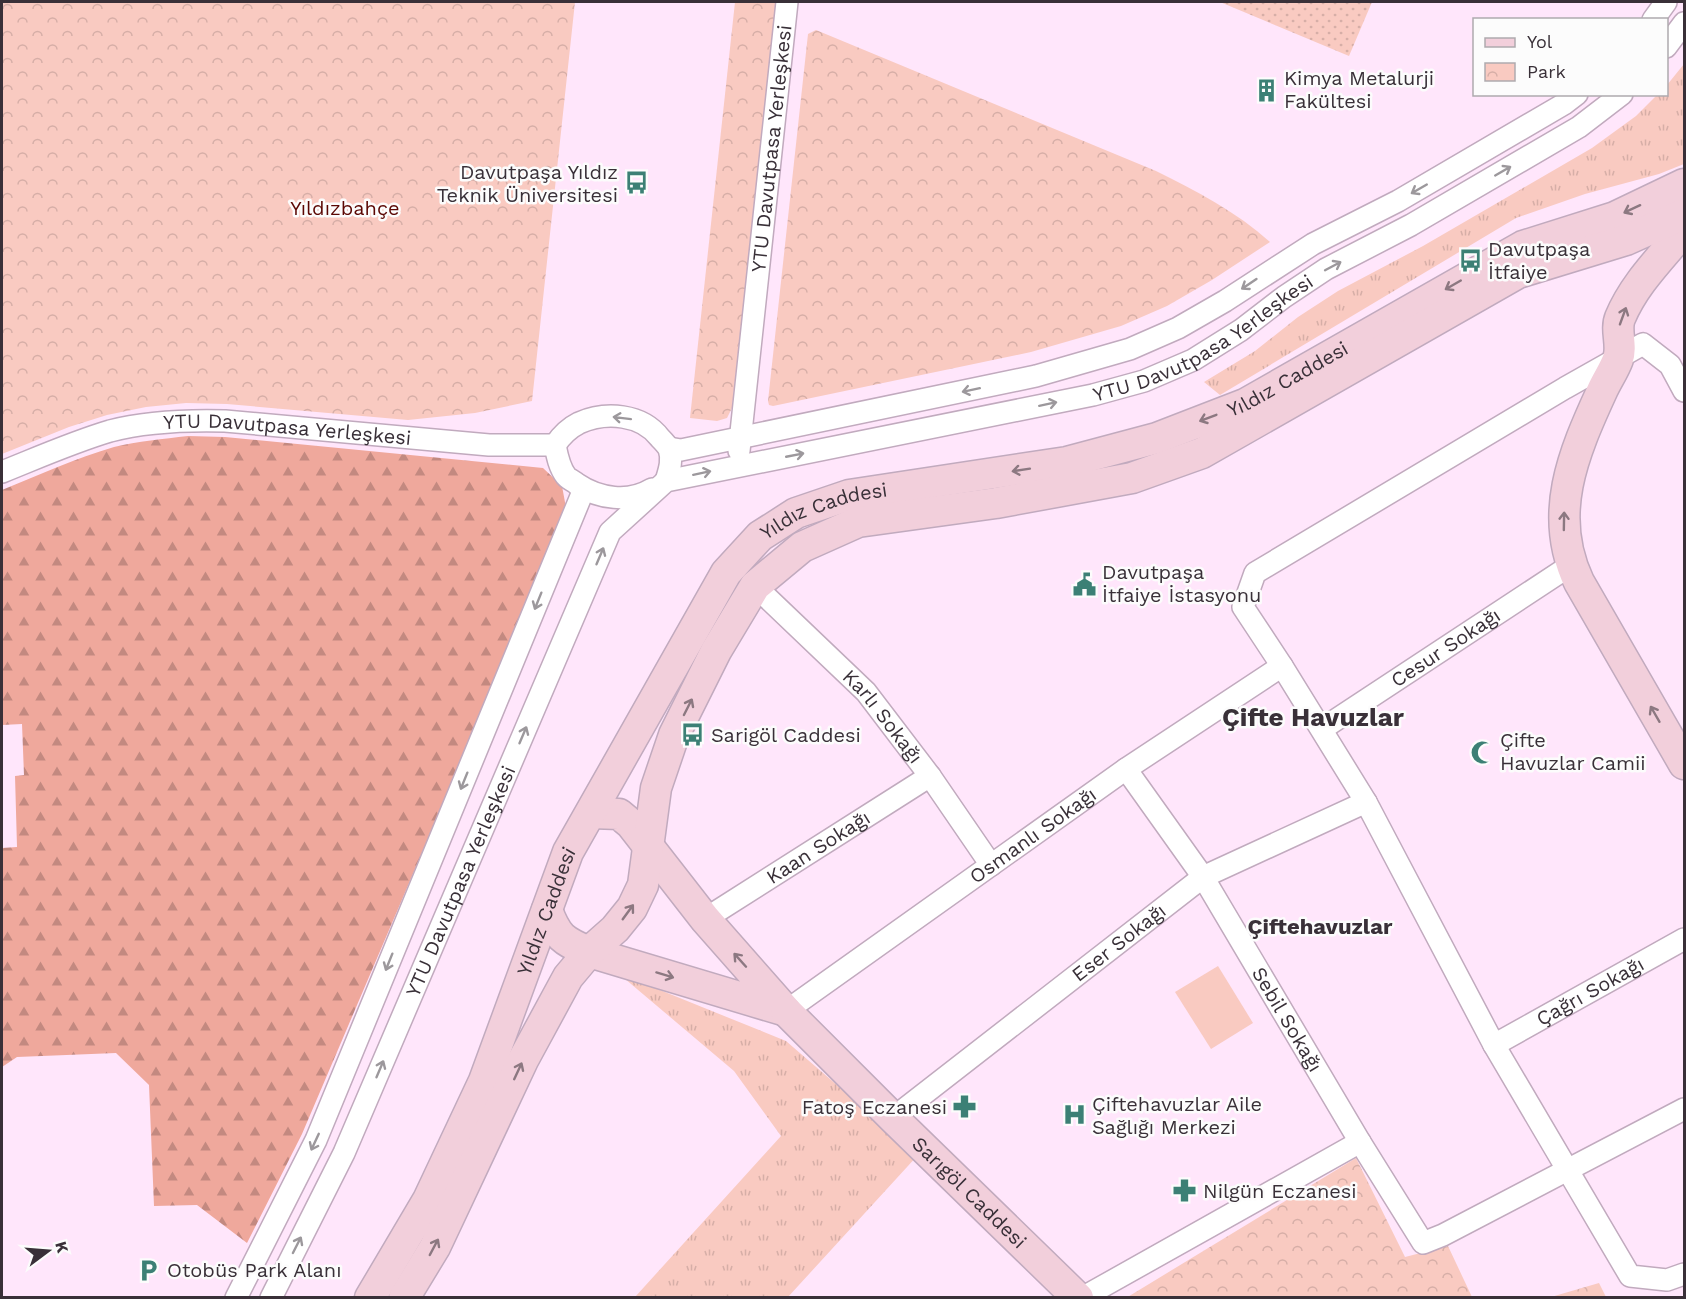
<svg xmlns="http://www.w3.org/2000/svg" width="1686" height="1299" viewBox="0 0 1686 1299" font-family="'Work Sans',sans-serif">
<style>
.grass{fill:url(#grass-tufts)}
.forest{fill:url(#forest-firs)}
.park{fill:url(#park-crowns)}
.garden{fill:url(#garden-dots)}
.pitch{fill:#f9cac1}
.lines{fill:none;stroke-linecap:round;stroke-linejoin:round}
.street-casing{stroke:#c1aabe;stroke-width:24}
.secondary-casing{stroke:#c1aabe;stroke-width:33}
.street{stroke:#fff;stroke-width:21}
.secondary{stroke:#f2cfdb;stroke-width:30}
.oneway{stroke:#9c989c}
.oneway2{stroke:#8c7881}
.labels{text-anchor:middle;stroke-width:5;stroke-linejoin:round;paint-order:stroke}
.poi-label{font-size:20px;fill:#393038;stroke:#fcfcfc;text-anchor:start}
.street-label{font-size:20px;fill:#393038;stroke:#fcfcfc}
.park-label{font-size:20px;fill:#5b0703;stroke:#fcfcfc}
.quarter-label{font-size:22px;font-weight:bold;fill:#393038;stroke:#fcfcfc}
.district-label{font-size:26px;font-weight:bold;fill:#393038;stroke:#fcfcfc}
</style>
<defs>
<pattern id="grass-tufts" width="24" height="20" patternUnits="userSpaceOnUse" patternTransform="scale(1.5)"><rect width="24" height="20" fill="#f9cac1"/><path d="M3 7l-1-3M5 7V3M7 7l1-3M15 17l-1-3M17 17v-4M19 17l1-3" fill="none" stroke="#d6aea7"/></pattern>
<pattern id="forest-firs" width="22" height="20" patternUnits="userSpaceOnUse" patternTransform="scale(1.5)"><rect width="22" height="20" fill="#efa89c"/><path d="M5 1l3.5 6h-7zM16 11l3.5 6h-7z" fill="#c38980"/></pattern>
<pattern id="park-crowns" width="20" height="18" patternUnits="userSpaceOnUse" patternTransform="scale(1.5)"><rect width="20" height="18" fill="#f9cac1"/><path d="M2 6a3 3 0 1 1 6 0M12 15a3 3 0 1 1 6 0" fill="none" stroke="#d6aea7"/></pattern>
<pattern id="garden-dots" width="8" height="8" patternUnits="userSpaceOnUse" patternTransform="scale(1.5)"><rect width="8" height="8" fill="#f9cac1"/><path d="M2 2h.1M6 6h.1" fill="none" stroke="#d6aea7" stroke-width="1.8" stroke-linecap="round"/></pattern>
</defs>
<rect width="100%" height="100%" fill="#ffe6fb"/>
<g class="grass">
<path d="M1684 64V164L1659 174 1585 194 1516 218 1220 395 1204 382 1255 351 1298 317 1338 291 1423 246 1592 148 1636 116 1657 95 1666 94 1667 85Z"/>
<path d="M618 973 786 1041 918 1155 788 1297H635L781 1136 734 1071Z"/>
</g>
<path class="forest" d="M188 436 225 437 543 468 562 486 567 513 302 1134 247 1243 197 1205 154 1206 149 1085 116 1053 17 1057 2 1067V848L17 847 15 776 24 775 22 724 2 725V490C39 475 76 458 114 447 138 441 163 439 188 436Z"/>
<g class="park">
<path d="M2 2H575L532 401 475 413 408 420 227 404 186 403 146 407 107 415 69 427 2 454Z"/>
<path d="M735 2H776L732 408 727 418 717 421 690 418Z"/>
<path d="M816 30 1156 171C1196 191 1237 212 1270 242L1212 280 1167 306 1121 326 1031 352 773 406 769 405 768 401 808 34Z"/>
<path d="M1356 1158 1405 1257 1448 1246 1472 1297 1126 1298Z"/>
<path d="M1599 1283 1606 1297H1551Z"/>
</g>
<path class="garden" d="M1220 2H1372L1349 56Z"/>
<path class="pitch" d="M1218 966 1253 1023 1211 1049 1175 992Z"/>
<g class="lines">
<defs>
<g id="street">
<path d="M1653 20 1666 2"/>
<path d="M1666 47 1684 23"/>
<path d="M1684 391 1670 365 1643 344 1565 388 1255 573 1243 607 1282 666 1366 802 1494 1045 1630 1276 1667 1280 1684 1274"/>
<path d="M555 445C561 436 569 428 579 423 606 411 642 414 660 438 663 441 667 445 669 449 673 460 669 471 666 481"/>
<path d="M555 445C557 455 559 467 566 476 568 479 574 481 577 484 599 499 629 503 652 489"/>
<path d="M669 448 681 450 1036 376 1130 349 1178 328 1225 301 1313 244 1398 201 1564 104 1577 94"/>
<path id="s1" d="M739 451 787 2"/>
<path id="s2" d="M2 472C37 458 73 442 110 431 148 421 187 420 225 421L489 445H555"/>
<path id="s3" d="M755 586 866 692 930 776 991 865"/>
<path id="s4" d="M1322 729 1571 565"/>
<path id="s5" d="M1126 769 1203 877 1360 1142 1423 1243 1443 1235 1684 1109"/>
<path id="s6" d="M705 919 930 776"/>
<path id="s7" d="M786 1011 1126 769 1282 666"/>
<path id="s8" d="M1494 1045 1684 939"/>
<path id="s9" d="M893 1118 1203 877 1366 802"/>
<path d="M236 1298 316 1140 584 489"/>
<path id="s10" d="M271 1298 344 1153 610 532 666 481 1093 395 1144 381 1193 360 1241 330 1284 297 1326 269 1411 225 1579 127 1622 94"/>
<path d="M1082 1298 1360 1142"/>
</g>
<g id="secondary">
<path d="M1684 230C1661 258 1634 284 1620 318 1615 330 1623 346 1618 359 1614 370 1607 380 1602 391 1573 454 1547 515 1579 582L1684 764"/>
<path d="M547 910C557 937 563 941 589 952L786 1011 705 919 631 824 619 814 591 813"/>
<path id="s11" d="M786 1011 893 1118 1078 1298"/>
<path id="s12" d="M370 1298 428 1200 484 1081 568 852 726 573 760 536 796 513 849 495 1067 462 1157 438 1245 404 1523 246 1615 217 1684 184"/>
<path d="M404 1298 435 1247 523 1060 568 977 589 952 615 929 632 908 643 885 656 788 674 735 716 651 755 586 802 547 858 522 996 503 1132 478 1202 453 1518 273 1626 240 1684 214"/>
</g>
</defs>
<use href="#street" class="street-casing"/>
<use href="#secondary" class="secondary-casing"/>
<use href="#street" class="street"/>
<use href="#secondary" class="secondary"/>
</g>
<defs><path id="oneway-shaft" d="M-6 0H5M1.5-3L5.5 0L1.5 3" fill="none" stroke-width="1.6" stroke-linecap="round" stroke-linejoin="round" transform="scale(1.5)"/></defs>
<g class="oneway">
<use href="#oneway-shaft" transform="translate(1503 171) rotate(-30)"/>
<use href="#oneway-shaft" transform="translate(1419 189) rotate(150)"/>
<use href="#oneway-shaft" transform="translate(1333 266) rotate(-28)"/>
<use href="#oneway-shaft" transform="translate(1249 284) rotate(146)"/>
<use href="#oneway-shaft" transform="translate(971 390) rotate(168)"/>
<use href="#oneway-shaft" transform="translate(1048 404) rotate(-12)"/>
<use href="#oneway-shaft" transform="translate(622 418) rotate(-173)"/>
<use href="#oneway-shaft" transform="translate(795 455) rotate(-11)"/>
<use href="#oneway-shaft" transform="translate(702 473) rotate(-12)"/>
<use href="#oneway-shaft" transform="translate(600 556) rotate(-67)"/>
<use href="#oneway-shaft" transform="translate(538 601) rotate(112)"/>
<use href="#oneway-shaft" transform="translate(523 735) rotate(-67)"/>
<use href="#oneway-shaft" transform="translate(464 781) rotate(112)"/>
<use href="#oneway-shaft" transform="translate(389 962) rotate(112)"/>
<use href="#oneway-shaft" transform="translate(380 1069) rotate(-67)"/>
<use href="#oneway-shaft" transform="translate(315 1142) rotate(115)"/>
<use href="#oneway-shaft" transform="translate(297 1245) rotate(-63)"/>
</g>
<g class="oneway2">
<use href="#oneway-shaft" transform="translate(1632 209) rotate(155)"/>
<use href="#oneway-shaft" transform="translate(1453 285) rotate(150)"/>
<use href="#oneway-shaft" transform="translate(1623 316) rotate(-70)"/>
<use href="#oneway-shaft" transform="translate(1208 418) rotate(159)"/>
<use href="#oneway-shaft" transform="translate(1021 470) rotate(171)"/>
<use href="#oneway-shaft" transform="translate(1564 521) rotate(-89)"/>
<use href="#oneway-shaft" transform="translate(688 707) rotate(-63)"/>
<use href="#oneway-shaft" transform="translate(1655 714) rotate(-120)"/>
<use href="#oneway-shaft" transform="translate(628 912) rotate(-54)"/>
<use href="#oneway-shaft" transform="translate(740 960) rotate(-132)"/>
<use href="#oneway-shaft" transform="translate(665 975) rotate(17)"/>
<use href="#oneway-shaft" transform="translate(518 1071) rotate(-65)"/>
<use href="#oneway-shaft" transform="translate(434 1247) rotate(-62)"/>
</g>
<defs>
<symbol id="building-bare" viewBox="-9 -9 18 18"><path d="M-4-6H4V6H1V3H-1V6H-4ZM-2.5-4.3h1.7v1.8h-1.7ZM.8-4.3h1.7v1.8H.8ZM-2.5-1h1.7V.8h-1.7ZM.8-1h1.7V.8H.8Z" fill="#3c8075" stroke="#fcfcfc" stroke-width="2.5" paint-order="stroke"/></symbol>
<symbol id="bus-bare" viewBox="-9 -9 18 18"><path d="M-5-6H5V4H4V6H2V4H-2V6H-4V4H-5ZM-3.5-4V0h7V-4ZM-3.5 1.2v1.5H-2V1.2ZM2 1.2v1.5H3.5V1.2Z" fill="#3c8075" stroke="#fcfcfc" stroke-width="2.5" paint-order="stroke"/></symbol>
<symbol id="civic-bare" viewBox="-9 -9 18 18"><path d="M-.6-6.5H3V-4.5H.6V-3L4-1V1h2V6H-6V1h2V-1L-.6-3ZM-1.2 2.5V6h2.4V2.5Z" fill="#3c8075" stroke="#fcfcfc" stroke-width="2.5" paint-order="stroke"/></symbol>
<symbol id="mosque-bare" viewBox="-9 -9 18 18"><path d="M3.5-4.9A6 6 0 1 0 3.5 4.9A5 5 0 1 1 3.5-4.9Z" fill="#3c8075" stroke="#fcfcfc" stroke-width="2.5" paint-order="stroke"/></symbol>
<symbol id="pharmacy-bare" viewBox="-9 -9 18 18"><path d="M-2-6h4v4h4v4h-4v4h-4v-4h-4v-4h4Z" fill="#3c8075" stroke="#fcfcfc" stroke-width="2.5" paint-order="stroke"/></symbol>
<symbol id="hospital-bare" viewBox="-9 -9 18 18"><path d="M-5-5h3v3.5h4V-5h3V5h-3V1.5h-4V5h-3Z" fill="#3c8075" stroke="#fcfcfc" stroke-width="2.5" paint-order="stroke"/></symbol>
<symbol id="parking-bare" viewBox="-9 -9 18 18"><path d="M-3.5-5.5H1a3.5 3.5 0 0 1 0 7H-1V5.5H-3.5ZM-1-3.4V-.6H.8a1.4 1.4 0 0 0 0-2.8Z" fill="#3c8075" stroke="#fcfcfc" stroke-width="2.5" paint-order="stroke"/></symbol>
</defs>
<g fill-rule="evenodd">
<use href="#building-bare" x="1250" y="74" width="33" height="33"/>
<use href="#bus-bare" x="620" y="166" width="33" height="33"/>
<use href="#bus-bare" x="1454" y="244" width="33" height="33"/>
<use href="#civic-bare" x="1068" y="568" width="33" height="33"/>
<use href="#bus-bare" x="676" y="718" width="33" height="33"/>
<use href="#mosque-bare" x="1466" y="736" width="33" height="33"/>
<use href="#pharmacy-bare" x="948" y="1090" width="33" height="33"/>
<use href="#hospital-bare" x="1058" y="1098" width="33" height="33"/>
<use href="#pharmacy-bare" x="1168" y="1174" width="33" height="33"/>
<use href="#parking-bare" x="132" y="1254" width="33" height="33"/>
</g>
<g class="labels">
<g class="poi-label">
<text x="1284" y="85">Kimya Metalurji<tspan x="1284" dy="23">Fakültesi</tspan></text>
<text x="618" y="179" text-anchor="end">Davutpaşa Yıldız<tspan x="618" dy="23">Teknik Üniversitesi</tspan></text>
<text x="1488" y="256">Davutpaşa<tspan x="1488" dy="23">İtfaiye</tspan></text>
<text x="1102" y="579">Davutpaşa<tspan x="1102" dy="23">İtfaiye İstasyonu</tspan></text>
<text x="711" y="742">Sarigöl Caddesi</text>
<text x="1500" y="747">Çifte<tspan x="1500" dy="23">Havuzlar Camii</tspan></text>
<text x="1092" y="1111">Çiftehavuzlar Aile<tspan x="1092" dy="23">Sağlığı Merkezi</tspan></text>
<text x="947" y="1114" text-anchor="end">Fatoş Eczanesi</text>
<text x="1203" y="1198">Nilgün Eczanesi</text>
<text x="167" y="1277">Otobüs Park Alanı</text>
</g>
<g class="street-label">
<text dy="7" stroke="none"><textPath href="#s1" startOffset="304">YTU Davutpasa Yerleşkesi</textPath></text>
<text dy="7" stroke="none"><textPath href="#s10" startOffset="1474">YTU Davutpasa Yerleşkesi</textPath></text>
<text dy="7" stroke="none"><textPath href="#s12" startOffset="1416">Yıldız Caddesi</textPath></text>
<text dy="7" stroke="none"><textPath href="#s2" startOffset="294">YTU Davutpasa Yerleşkesi</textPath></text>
<text dy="7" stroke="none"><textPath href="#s12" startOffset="930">Yıldız Caddesi</textPath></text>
<text dy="7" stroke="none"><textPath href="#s4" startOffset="148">Cesur Sokağı</textPath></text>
<text dy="7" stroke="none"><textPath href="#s3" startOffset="183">Karlı Sokağı</textPath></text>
<text dy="7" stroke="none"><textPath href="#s7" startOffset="303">Osmanlı Sokağı</textPath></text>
<text dy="7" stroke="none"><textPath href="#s6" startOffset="134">Kaan Sokağı</textPath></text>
<text dy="7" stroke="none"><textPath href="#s10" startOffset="458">YTU Davutpasa Yerleşkesi</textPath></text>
<text dy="7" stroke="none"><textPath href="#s12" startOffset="426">Yıldız Caddesi</textPath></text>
<text dy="7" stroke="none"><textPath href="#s9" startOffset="286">Eser Sokağı</textPath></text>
<text dy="7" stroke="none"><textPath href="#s8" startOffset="110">Çağrı Sokağı</textPath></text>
<text dy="7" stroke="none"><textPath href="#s5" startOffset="298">Sebil Sokağı</textPath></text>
<text dy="7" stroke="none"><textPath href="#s11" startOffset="258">Sarıgöl Caddesi</textPath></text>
</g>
<g class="park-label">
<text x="345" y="215">Yıldızbahçe</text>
</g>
<g class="quarter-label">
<text x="1320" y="934">Çiftehavuzlar</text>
</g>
<g class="district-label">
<text x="1313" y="726">Çifte Havuzlar</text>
</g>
</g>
<rect width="1686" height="1299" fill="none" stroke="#393038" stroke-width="6"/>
<rect x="1473" y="18" width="195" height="78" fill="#fcfcfc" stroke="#aeaaae" stroke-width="1.5"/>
<rect x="1485" y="38" width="30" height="9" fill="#f2cfdb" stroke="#aeaaae" stroke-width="1.5"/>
<text x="1527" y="48" font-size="18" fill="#393038">Yol</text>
<rect x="1485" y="63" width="30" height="18" fill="url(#park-crowns)" stroke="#aeaaae" stroke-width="1.5"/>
<text x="1527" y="78" font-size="18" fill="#393038">Park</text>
<g transform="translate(48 1251) rotate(74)" stroke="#fcfcfc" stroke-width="4.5" paint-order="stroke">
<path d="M0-4.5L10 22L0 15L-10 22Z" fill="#393038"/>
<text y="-9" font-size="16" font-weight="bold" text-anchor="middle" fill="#393038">K</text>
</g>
</svg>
